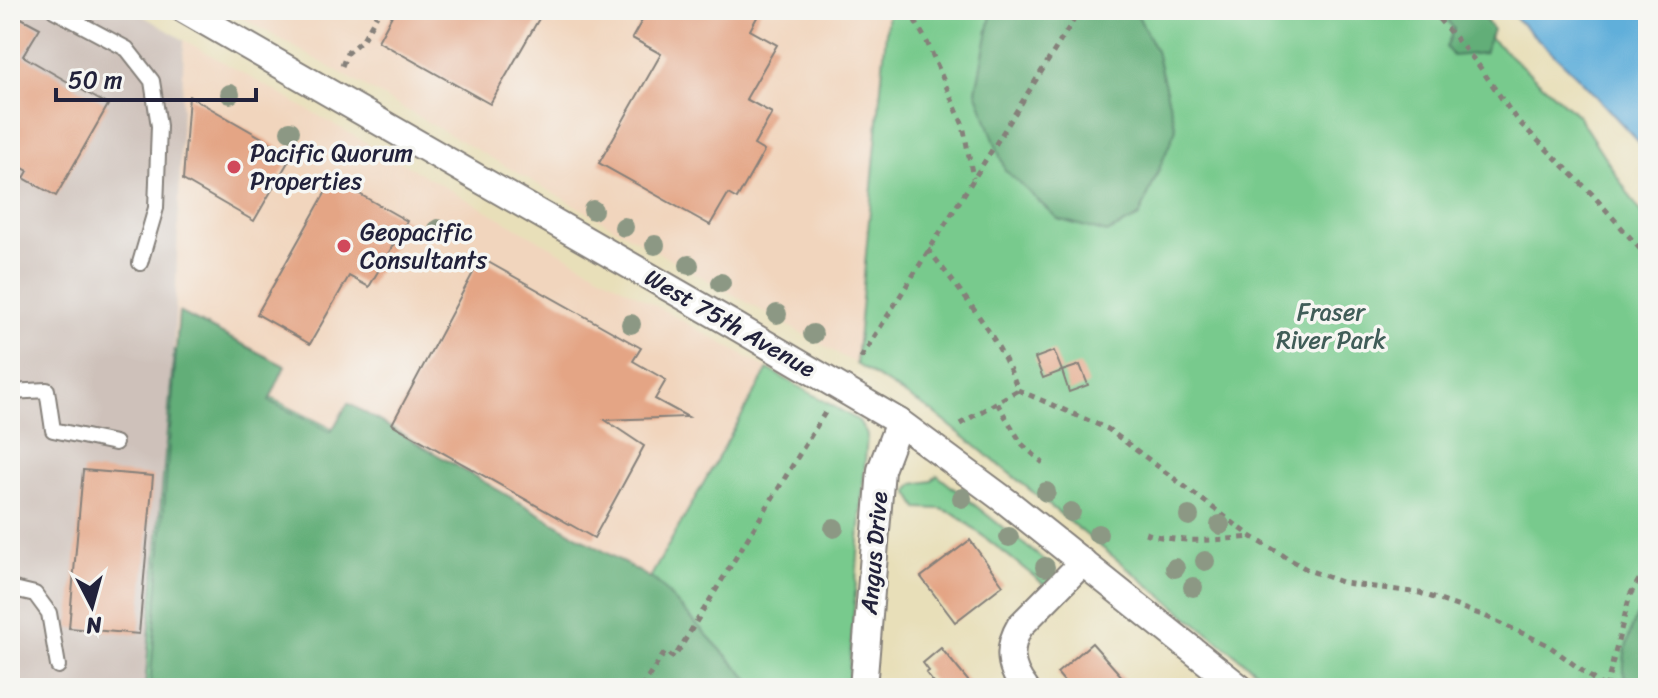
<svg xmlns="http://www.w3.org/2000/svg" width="1658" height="698" viewBox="0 0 1658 698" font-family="Sriracha,sans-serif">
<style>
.built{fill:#f1d5bd}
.industrial{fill:#cec1ba}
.green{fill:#78ca8d;stroke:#4d7664;stroke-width:2}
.forest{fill:#62ae78;stroke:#42685a;stroke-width:2}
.water{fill:#60afda;stroke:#41688a;stroke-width:2}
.building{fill:#e4a585}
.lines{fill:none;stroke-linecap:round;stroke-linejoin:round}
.lane-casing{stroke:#85807a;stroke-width:18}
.street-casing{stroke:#85807a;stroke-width:30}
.path{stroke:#85807a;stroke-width:5;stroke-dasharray:6 6;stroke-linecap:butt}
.lane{stroke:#fff;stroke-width:14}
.street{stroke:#fff;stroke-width:26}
.tree{fill:#8c9884}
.poi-dot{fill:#d1495b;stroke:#f6f6f2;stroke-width:3}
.labels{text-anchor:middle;stroke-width:7;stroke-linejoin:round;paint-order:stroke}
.poi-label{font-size:24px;fill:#22223b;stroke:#f6f6f2;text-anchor:start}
.park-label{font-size:24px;fill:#405d58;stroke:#f6f6f2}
.street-label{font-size:24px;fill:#22223b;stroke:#f6f6f2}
</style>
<rect width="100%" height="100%" fill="#f6f6f2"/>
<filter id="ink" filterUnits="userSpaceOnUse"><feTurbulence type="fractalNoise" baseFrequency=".0125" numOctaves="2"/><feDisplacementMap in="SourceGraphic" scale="16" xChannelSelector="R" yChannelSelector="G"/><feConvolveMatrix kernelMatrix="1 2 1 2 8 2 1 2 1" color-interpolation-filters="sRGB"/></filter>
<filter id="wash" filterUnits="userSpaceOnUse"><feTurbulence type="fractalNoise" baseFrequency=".006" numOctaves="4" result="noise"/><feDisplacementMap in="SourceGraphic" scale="32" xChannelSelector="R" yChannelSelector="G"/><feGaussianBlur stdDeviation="1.8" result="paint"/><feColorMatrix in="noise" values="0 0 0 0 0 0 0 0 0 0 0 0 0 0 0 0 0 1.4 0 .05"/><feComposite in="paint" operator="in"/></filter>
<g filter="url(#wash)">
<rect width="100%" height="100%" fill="#e8dfb9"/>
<g class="built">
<path d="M229 10H888L856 364Z"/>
<path d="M184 40 768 369 646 586 174 350Z"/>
</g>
<path class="industrial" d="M10 10H133L184 40 174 350 145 688H10Z"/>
<g class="green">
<path d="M888 10H1459L1578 116 1648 224V688H1277L933 412 856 364Z"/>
<path d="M174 350 646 585 768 369 859 421 867 435 848 688H145Z"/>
<path d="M937 475 1050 565V579L1045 585 955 514 941 509 918 508 908 491 914 484 932 481Z"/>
</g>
<g class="forest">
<path d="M992 10H1135L1156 51 1176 129 1139 217 1107 233 1058 219 1005 170 976 91Z"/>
<path d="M1430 10H1478L1493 30 1484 53 1453 56 1446 47 1454 29 1444 16Z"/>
<path d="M179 312 285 366 269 401 331 432 348 403 657 582 757 688H150Z"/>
<path d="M1648 593V688H1627C1617 657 1633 621 1648 593Z"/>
</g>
<path class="water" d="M1507 10H1648V152L1580 79Z"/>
<g id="blocks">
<g class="building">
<path d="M395 10H544L490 104 378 41Z"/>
<path d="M648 10H761L750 30 777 45 746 99 772 113 754 145 764 151 737 199 728 194 710 225 599 163 661 54 632 38Z"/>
<path d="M10 12 40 28 23 56 108 105 56 196 24 178 28 171 10 161Z"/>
<path d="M189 96 292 155 254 221 183 180Z"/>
<path d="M333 179 407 221 369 287 349 276 310 344 257 314Z"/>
<path d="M481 258 641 348 633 361 666 380 655 399 688 417 605 420 644 446 594 538 392 424Z"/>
<path d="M1054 351 1062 371 1043 378 1035 358Z"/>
<path d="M1080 365 1088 385 1069 392 1062 371Z"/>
<path d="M83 470 153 476 139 634 69 628Z"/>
<path d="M970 540 1003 585 955 622 921 577Z"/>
<path d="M1092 643 1132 688H1070L1057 673Z"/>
<path d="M941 648 974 688H938L926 673 929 671 923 663Z"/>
</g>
</g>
</g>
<g filter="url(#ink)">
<use href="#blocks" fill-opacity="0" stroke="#85807a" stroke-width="2"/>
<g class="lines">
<defs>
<g id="lane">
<path d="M54 10 127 49 152 81 159 126 156 208 140 263"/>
<path d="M10 392 47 390 53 430 115 443"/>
<path d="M10 588 35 594 49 613 58 666"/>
</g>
<g id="street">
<path d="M185 10 732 324 899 422 1007 502 1240 688"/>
<path d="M863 688 881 470 899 422"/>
<path d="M1025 688C1009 668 1007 648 1020 626L1083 562"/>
</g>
</defs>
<use href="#lane" class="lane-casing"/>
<use href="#street" class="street-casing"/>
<g class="path">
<path d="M909 10 927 42 963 125 973 178"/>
<path d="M1431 10 1477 63 1516 119 1592 194 1648 258"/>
<path d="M342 66 347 53 363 39 377 15"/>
<path d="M928 249C961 293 1000 337 1018 390L1108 429 1252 537 1308 570 1344 583 1420 593 1485 616 1548 645 1605 688"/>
<path d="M861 358 1080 10"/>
<path d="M997 403 1022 444 1043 463"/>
<path d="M960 424 1018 390"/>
<path d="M1145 533C1181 544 1214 540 1251 537"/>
<path d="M641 688 665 652 674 658 826 411"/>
<path d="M1606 688 1630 595 1648 564"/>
</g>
<use href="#lane" class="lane"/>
<use href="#street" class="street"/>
</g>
<g class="tree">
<circle cx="230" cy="94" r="10"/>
<circle cx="290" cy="131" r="10"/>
<circle cx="593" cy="210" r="10"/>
<circle cx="624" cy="227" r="10"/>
<circle cx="438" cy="229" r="10"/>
<circle cx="655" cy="245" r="10"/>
<circle cx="689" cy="265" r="10"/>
<circle cx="721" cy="283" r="10"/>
<circle cx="777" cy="314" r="10"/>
<circle cx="631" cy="324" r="10"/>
<circle cx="813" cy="334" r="10"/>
<circle cx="1046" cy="492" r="10"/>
<circle cx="962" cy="498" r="10"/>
<circle cx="1071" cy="512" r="10"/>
<circle cx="1189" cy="516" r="10"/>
<circle cx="1220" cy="525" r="10"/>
<circle cx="834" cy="528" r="10"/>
<circle cx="1098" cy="534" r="10"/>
<circle cx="1009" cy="537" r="10"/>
<circle cx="1205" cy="561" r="10"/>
<circle cx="1045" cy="567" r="10"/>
<circle cx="1175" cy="568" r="10"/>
<circle cx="1193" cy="587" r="10"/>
</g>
</g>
<g class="poi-dot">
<circle cx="234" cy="167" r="8"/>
<circle cx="344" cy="246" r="8"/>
</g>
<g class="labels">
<g class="poi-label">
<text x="250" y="161">Pacific Quorum<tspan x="250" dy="28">Properties</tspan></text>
<text x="360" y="240">Geopacific<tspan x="360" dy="28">Consultants</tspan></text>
</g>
<g class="park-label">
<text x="1331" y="320">Fraser<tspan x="1331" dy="28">River Park</tspan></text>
</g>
<g class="street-label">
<text transform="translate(730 323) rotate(30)" y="8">West 75th Avenue</text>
<text transform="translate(874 553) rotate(-85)" y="8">Angus Drive</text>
</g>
</g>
<rect width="1658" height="698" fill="none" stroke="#f6f6f2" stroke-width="40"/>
<g transform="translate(92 606) rotate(174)" stroke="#f6f6f2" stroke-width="6" paint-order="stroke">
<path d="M0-6L14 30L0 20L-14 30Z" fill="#22223b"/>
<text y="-12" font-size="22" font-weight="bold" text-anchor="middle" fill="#22223b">N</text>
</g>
<path d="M56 88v12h200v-12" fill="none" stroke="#22223b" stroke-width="4"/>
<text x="68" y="88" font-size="24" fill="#22223b" stroke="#f6f6f2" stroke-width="6" paint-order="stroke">50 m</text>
</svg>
